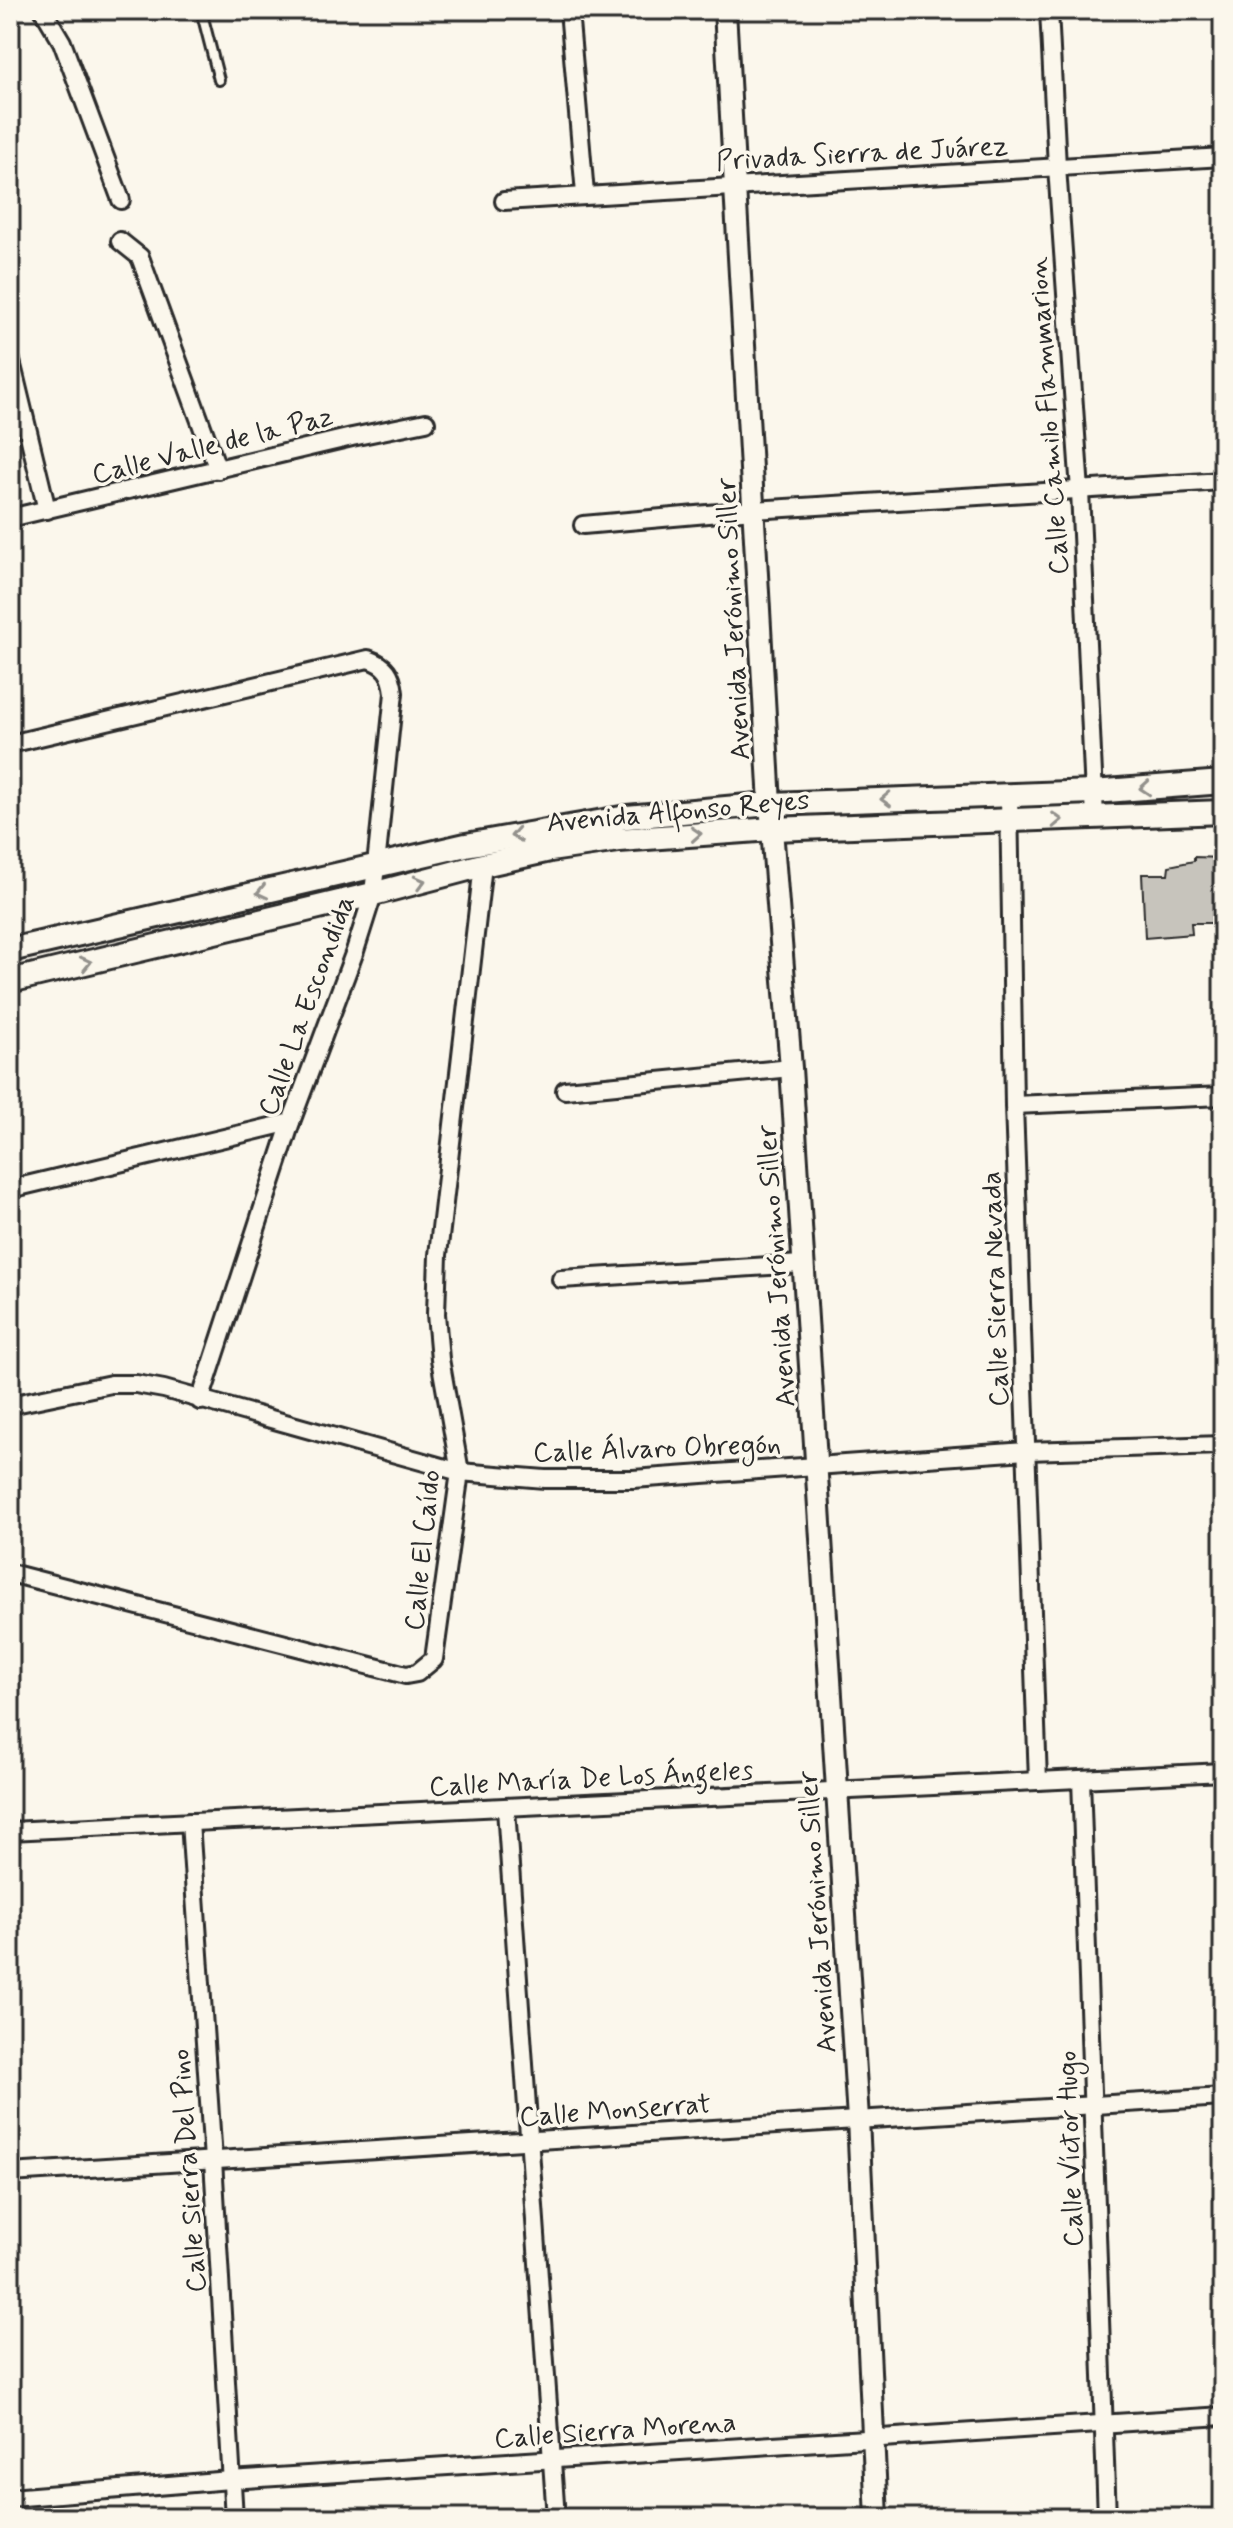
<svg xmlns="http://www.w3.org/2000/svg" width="1233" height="2528" viewBox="0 0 1233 2528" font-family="Mynerve,sans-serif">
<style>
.building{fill:#c7c4bc;stroke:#2b2b2b;stroke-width:2}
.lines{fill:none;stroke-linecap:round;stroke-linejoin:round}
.service-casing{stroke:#2b2b2b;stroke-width:14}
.minor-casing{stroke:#2b2b2b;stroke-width:22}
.tertiary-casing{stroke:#2b2b2b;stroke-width:26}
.secondary-casing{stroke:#2b2b2b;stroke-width:28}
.service{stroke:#fbf7ec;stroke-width:8}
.minor{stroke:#fbf7ec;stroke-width:16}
.tertiary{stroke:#fbf7ec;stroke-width:20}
.secondary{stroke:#fbf7ec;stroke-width:22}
.oneway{stroke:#93918c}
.labels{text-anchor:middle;stroke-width:7;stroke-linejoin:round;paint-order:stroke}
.street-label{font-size:28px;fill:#2b2b2b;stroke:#fbf7ec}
</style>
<rect width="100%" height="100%" fill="#fbf7ec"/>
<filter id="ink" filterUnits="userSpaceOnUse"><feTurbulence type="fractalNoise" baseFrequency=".0125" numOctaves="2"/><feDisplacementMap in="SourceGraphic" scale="16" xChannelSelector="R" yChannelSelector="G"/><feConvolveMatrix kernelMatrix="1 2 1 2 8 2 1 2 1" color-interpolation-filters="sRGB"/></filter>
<g filter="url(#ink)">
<path class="building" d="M1194 857 1223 858V923H1191L1192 934 1145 938 1142 874H1168L1169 866 1194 861Z"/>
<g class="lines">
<defs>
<path id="service" d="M201 10 219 80"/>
<g id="minor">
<path d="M43 10 62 42 121 200"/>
<path d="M569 10 585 194"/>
<path d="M1049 10 1057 167 1080 491 1095 818"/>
<path d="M504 201 1223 157"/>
<path d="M120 241 140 257 218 470"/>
<path d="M10 357 47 510"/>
<path d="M10 518 352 437 426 422"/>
<path d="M583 525 753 510 1223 481"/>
<path d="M10 744 368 659C386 665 392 674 394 693L373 894 355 951 291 1122 200 1401"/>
<path d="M1009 795 1014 1105 1038 1781"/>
<path d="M565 1090 791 1068"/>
<path d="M1014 1105 1223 1096"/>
<path d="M10 1189 291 1122"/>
<path d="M561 1279 802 1264"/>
<path d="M10 1405 111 1384H136L164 1389 460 1472 545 1479H633L1026 1451 1223 1445"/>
<path d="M10 1573 406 1675 417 1673 434 1659 460 1472 440 1359 436 1314 438 1255 483 865"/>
<path d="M1081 1779 1107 2518"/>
<path d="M506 1809 556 2518"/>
<path d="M190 1822 213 2160 234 2518"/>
<path d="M10 1831 1223 1772"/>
<path d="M10 2173 1223 2097"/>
<path d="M10 2498 230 2480 1223 2416"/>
</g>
<path id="tertiary" d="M725 10 770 804 791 1068 858 2119 877 2518"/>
<g id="secondary">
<path d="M10 950 466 845 627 817 770 804 1093 792 1223 782"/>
<path d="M10 981 373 894 483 865 550 850 619 840 773 829 1223 812"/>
</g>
</defs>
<use href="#service" class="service-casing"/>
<use href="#minor" class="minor-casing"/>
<use href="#tertiary" class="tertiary-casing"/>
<use href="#secondary" class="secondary-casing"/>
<use href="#service" class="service"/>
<use href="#minor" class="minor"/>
<use href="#tertiary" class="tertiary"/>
<use href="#secondary" class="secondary"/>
</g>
<defs><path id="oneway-chevron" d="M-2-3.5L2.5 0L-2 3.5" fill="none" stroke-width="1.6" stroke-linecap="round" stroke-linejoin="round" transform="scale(2)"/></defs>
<g class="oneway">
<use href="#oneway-chevron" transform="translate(1145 788) rotate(176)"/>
<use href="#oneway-chevron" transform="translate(886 799) rotate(178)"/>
<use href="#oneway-chevron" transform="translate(1057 820) rotate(-2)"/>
<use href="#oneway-chevron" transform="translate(696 834) rotate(-4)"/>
<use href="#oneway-chevron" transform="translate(516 835) rotate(169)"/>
<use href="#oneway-chevron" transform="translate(420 882) rotate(-15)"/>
<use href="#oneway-chevron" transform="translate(262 892) rotate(167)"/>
<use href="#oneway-chevron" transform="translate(86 963) rotate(-13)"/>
</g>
</g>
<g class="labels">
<g class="street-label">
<text transform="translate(862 152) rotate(-3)" y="10">Privada Sierra de Juárez</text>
<text transform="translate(1047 416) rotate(-94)" y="10">Calle Camilo Flammarion</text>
<text transform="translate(212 444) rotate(-14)" y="10">Calle Valle de la Paz</text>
<text transform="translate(732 619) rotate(-93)" y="10">Avenida Jerónimo Siller</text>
<text transform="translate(678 810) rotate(-5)" y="10">Avenida Alfonso Reyes</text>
<text transform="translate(305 1005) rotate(-70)" y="10">Calle La Escondida</text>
<text transform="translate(775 1266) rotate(-94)" y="10">Avenida Jerónimo Siller</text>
<text transform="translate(994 1289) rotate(-92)" y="10">Calle Sierra Nevada</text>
<text transform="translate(657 1447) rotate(-2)" y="10">Calle Álvaro Obregón</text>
<text transform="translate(421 1550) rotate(-84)" y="10">Calle El Caído</text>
<text transform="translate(591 1777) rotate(-3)" y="10">Calle María De Los Ángeles</text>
<text transform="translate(816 1912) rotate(-94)" y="10">Avenida Jerónimo Siller</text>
<text transform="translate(615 2109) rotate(-4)" y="10">Calle Monserrat</text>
<text transform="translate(1069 2149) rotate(-92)" y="10">Calle Víctor Hugo</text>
<text transform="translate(187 2171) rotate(-94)" y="10">Calle Sierra Del Pino</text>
<text transform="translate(615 2429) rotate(-4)" y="10">Calle Sierra Morena</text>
</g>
</g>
<rect width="1233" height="2528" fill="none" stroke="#fbf7ec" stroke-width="40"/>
<rect x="20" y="20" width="1193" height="2488" fill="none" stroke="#2b2b2b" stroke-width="3" filter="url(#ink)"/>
</svg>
